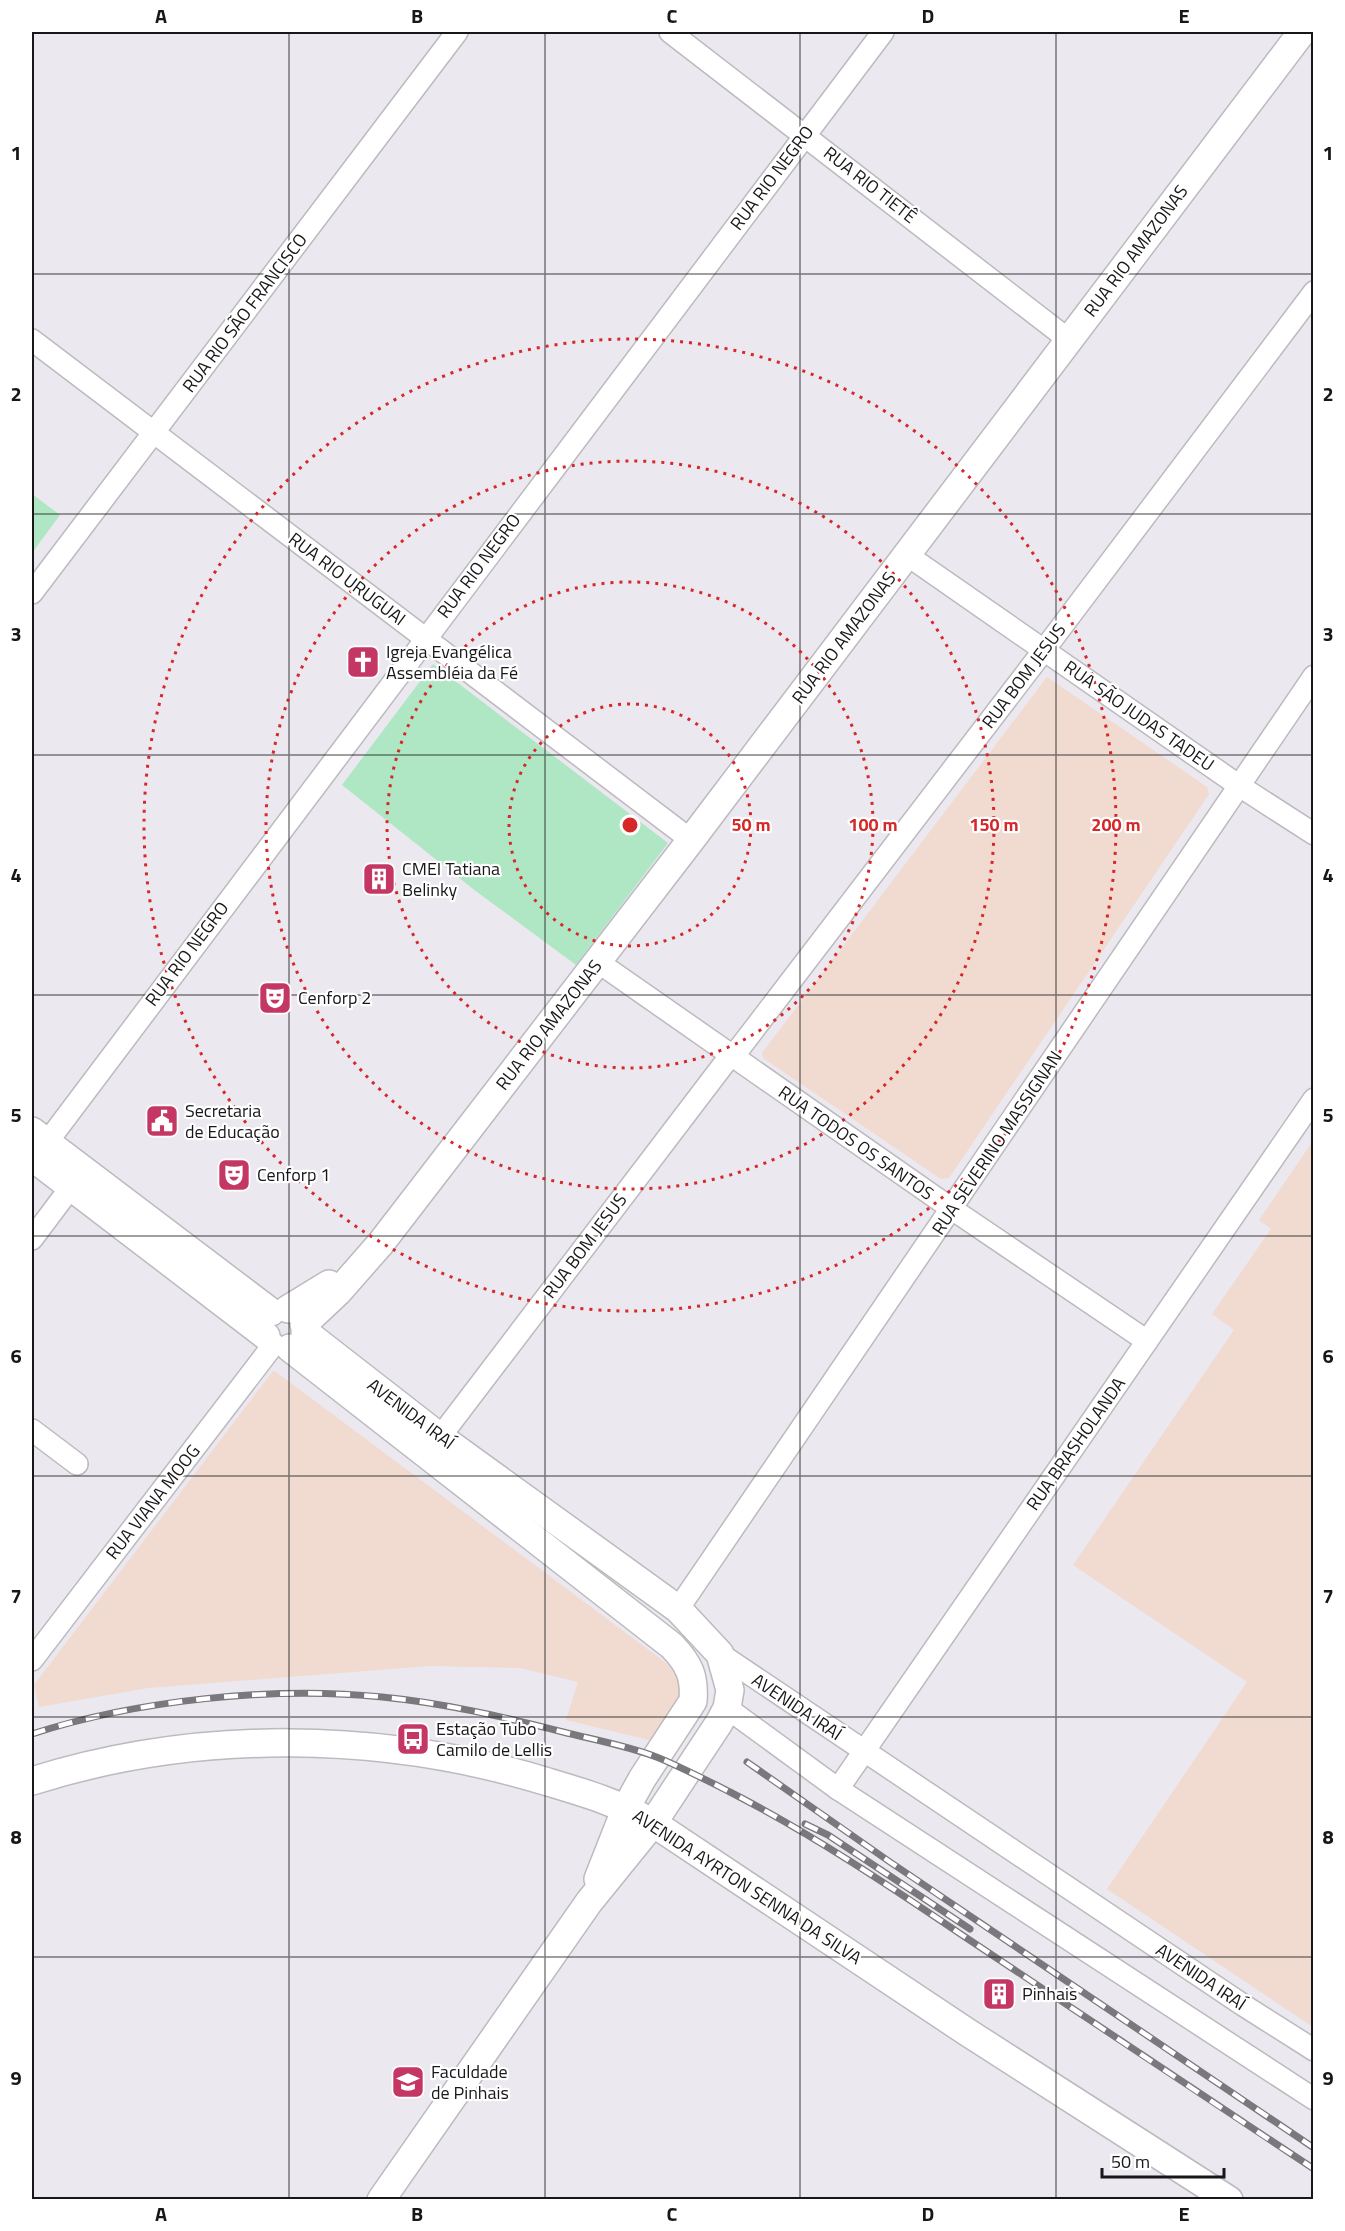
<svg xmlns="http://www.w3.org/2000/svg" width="1345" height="2231" viewBox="0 0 1345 2231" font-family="'Titillium Web',sans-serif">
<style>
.industrial{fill:#f1dacf}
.green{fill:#afe7c4}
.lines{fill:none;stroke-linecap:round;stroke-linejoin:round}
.minor-casing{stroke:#bcb9bf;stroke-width:24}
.major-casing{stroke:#bcb9bf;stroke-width:30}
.minor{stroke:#fff;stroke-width:21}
.major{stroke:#fff;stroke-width:27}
.rail-casing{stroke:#7a787c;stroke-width:7}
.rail{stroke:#fff;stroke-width:4.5;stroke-dasharray:14;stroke-linecap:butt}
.grid{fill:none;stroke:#171618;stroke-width:1.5;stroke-opacity:0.55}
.ring{fill:none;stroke:#d62828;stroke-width:3;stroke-dasharray:3 6}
.labels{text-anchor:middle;stroke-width:4.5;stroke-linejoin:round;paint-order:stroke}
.street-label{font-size:18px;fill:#171618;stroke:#fff}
.poi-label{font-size:18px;fill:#171618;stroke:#fff;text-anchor:start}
.centre{fill:#d62828;stroke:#fff;stroke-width:3}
.ring-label{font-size:18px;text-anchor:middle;font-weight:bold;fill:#d62828;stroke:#fff;stroke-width:4.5;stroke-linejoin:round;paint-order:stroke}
.neatline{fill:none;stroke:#171618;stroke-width:2}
.grid-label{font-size:20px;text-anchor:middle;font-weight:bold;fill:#171618}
</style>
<rect width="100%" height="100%" fill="#ebe8ef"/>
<g class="industrial">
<path d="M1047 677 1207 787 1209 794 949 1178 941 1179 763 1058 762 1053Z"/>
<path d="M1313 1141V2027L1107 1889 1247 1682 1073 1565 1234 1330 1212 1314 1271 1229 1259 1220Z"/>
<path d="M273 1371 276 1372 666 1663 678 1678 682 1696 653 1741 566 1720 578 1682 520 1668 429 1666 148 1688 39 1707 34 1685Z"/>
</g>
<g class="green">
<path d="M32 494 60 515 32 553Z"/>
<path d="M433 664 668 843 576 965 477 892 342 785Z"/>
</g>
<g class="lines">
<defs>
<g id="minor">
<path d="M670 32 1069 340"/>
<path d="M32 340 691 840"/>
<path d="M907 555 1238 785 1314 834"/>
<path d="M32 593 457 32"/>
<path d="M598 962 952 1209 1147 1341"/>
<path d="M732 1058 1044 650 1314 292"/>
<path d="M39 1153 883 32"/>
<path d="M32 1239 71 1187"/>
<path d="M32 1430 77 1464"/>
<path d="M440 1437 730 1056"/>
<path d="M678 1609 1314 676"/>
<path d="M720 1654 1243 2005 1314 2050"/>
<path d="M32 1660 274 1344"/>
<path d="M727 1708 838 1789 1314 2099"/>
<path d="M838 1789 1314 1099"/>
</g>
<g id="major">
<path d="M32 1131 271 1312"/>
<path d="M32 1157 266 1336"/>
<path d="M288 1309 329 1284"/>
<path d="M304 1324 338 1292 381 1243 691 840 1302 32"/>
<path d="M305 1332 440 1437 678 1609 720 1654 730 1690 727 1708 719 1723 653 1823 589 1902 381 2200"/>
<path d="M290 1348 672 1646C689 1664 695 1676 693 1701L642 1779 626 1808 598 1879"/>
<path d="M32 1781C197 1729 382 1731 548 1782 585 1793 619 1803 653 1823L967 2032 1229 2200"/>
</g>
</defs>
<use href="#minor" class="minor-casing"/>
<use href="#major" class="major-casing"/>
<use href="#minor" class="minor"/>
<use href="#major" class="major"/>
<defs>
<g id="rail">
<path d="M32 1734C137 1700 273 1686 382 1697 444 1703 504 1717 563 1732 595 1740 629 1746 659 1758 683 1768 706 1780 730 1792 812 1834 888 1885 965 1937 1081 2014 1197 2092 1314 2169"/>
<path d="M747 1762 890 1862 1314 2148"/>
<path d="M805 1824 828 1835 970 1929"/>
</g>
</defs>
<use href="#rail" class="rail-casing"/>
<use href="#rail" class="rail"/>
</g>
<path class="grid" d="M289 32V2200M545 32V2200M800 32V2200M1056 32V2200M32 274H1314M32 514H1314M32 755H1314M32 995H1314M32 1236H1314M32 1476H1314M32 1717H1314M32 1957H1314"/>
<g class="ring">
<circle cx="630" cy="825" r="121"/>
<circle cx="630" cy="825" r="243"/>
<circle cx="630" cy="825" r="364"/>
<circle cx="630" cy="825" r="486"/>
</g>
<defs>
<symbol id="church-square" viewBox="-11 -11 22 22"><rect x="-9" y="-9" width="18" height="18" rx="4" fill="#c43764" stroke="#fff"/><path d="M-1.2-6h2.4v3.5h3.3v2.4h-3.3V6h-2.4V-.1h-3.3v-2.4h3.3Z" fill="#fff"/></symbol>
<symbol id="building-square" viewBox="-11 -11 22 22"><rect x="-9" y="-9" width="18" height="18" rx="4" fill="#c43764" stroke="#fff"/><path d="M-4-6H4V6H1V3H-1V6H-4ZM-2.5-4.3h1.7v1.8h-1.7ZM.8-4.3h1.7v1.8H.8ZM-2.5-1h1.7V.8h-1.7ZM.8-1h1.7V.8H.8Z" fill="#fff"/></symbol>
<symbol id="theatre-square" viewBox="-11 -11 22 22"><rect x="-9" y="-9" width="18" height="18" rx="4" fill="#c43764" stroke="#fff"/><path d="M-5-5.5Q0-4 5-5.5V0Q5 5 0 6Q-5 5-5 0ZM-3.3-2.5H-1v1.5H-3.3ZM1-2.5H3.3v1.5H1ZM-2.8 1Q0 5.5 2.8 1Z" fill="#fff"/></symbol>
<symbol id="civic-square" viewBox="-11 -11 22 22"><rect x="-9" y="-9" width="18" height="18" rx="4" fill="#c43764" stroke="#fff"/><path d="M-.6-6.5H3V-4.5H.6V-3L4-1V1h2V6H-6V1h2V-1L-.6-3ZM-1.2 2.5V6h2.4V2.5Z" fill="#fff"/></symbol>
<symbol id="bus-square" viewBox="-11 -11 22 22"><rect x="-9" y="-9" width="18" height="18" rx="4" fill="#c43764" stroke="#fff"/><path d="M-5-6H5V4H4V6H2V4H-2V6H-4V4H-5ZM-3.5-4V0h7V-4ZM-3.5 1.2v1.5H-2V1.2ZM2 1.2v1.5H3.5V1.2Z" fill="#fff"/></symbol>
<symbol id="university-square" viewBox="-11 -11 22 22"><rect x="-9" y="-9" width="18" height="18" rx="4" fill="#c43764" stroke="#fff"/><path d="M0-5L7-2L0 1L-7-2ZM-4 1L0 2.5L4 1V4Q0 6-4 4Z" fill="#fff"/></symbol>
</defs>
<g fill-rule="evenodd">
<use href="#church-square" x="344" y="643" width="38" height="38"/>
<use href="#building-square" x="360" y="860" width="38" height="38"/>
<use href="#theatre-square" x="256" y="979" width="38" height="38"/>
<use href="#civic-square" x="143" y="1102" width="38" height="38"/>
<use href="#theatre-square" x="215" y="1156" width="38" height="38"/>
<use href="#bus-square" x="394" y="1720" width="38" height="38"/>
<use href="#building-square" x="980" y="1975" width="38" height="38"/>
<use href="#university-square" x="389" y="2063" width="38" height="38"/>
</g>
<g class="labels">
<g class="street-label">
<text transform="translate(772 178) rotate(-53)" y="6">RUA RIO NEGRO</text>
<text transform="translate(870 185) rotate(38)" y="6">RUA RIO TIETÊ</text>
<text transform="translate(1136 251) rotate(-53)" y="6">RUA RIO AMAZONAS</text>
<text transform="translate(245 313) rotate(-53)" y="6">RUA RIO SÃO FRANCISCO</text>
<text transform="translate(479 566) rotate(-53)" y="6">RUA RIO NEGRO</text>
<text transform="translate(347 579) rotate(37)" y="6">RUA RIO URUGUAI</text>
<text transform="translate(844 638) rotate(-53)" y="6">RUA RIO AMAZONAS</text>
<text transform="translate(1024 676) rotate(-53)" y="6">RUA BOM JESUS</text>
<text transform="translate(1139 716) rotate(35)" y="6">RUA SÃO JUDAS TADEU</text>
<text transform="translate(187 954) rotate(-53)" y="6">RUA RIO NEGRO</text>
<text transform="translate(549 1025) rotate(-52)" y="6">RUA RIO AMAZONAS</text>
<text transform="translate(856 1143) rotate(35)" y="6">RUA TODOS OS SANTOS</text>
<text transform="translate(997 1143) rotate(-56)" y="6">RUA SEVERINO MASSIGNAN</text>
<text transform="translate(585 1246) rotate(-53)" y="6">RUA BOM JESUS</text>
<text transform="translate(411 1414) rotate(37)" y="6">AVENIDA IRAÍ</text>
<text transform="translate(1076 1444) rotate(-55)" y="6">RUA BRASHOLANDA</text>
<text transform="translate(153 1502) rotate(-52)" y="6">RUA VIANA MOOG</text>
<text transform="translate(797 1707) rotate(34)" y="6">AVENIDA IRAÍ</text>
<text transform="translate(747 1887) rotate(33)" y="6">AVENIDA AYRTON SENNA DA SILVA</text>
<text transform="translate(1201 1977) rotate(34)" y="6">AVENIDA IRAÍ</text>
</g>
<g class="poi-label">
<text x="386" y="658">Igreja Evangélica<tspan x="386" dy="21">Assembléia da Fé</tspan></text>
<text x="402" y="875">CMEI Tatiana<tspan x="402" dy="21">Belinky</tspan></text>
<text x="298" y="1004">Cenforp 2</text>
<text x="185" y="1117">Secretaria<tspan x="185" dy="21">de Educação</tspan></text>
<text x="257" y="1181">Cenforp 1</text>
<text x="436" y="1735">Estação Tubo<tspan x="436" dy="21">Camilo de Lellis</tspan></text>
<text x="1022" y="2000">Pinhais</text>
<text x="431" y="2078">Faculdade<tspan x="431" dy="21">de Pinhais</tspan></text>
</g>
</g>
<circle cx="630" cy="825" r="9" class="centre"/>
<g class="ring-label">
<text x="751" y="831">50 m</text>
<text x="873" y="831">100 m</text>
<text x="994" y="831">150 m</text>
<text x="1116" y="831">200 m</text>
</g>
<rect width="1345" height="2231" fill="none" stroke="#ffffff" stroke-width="66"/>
<path d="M1102 2168v9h122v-9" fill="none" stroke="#171618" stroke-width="3"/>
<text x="1111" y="2168" font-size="18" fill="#171618" stroke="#ffffff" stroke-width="4.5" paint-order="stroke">50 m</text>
<rect x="33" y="33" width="1279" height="2165" class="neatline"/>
<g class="grid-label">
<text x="161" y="23">A</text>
<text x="417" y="23">B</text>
<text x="672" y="23">C</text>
<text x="928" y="23">D</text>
<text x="1184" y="23">E</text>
<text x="16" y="160">1</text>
<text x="1328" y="160">1</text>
<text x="16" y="401">2</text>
<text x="1328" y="401">2</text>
<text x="16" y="641">3</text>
<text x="1328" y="641">3</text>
<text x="16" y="882">4</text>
<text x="1328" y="882">4</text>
<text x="16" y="1122">5</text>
<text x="1328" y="1122">5</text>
<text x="16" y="1363">6</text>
<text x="1328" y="1363">6</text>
<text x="16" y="1603">7</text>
<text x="1328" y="1603">7</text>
<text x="16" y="1844">8</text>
<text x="1328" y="1844">8</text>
<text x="16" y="2085">9</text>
<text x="1328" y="2085">9</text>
<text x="161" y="2221">A</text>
<text x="417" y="2221">B</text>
<text x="672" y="2221">C</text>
<text x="928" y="2221">D</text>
<text x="1184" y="2221">E</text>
</g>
</svg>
